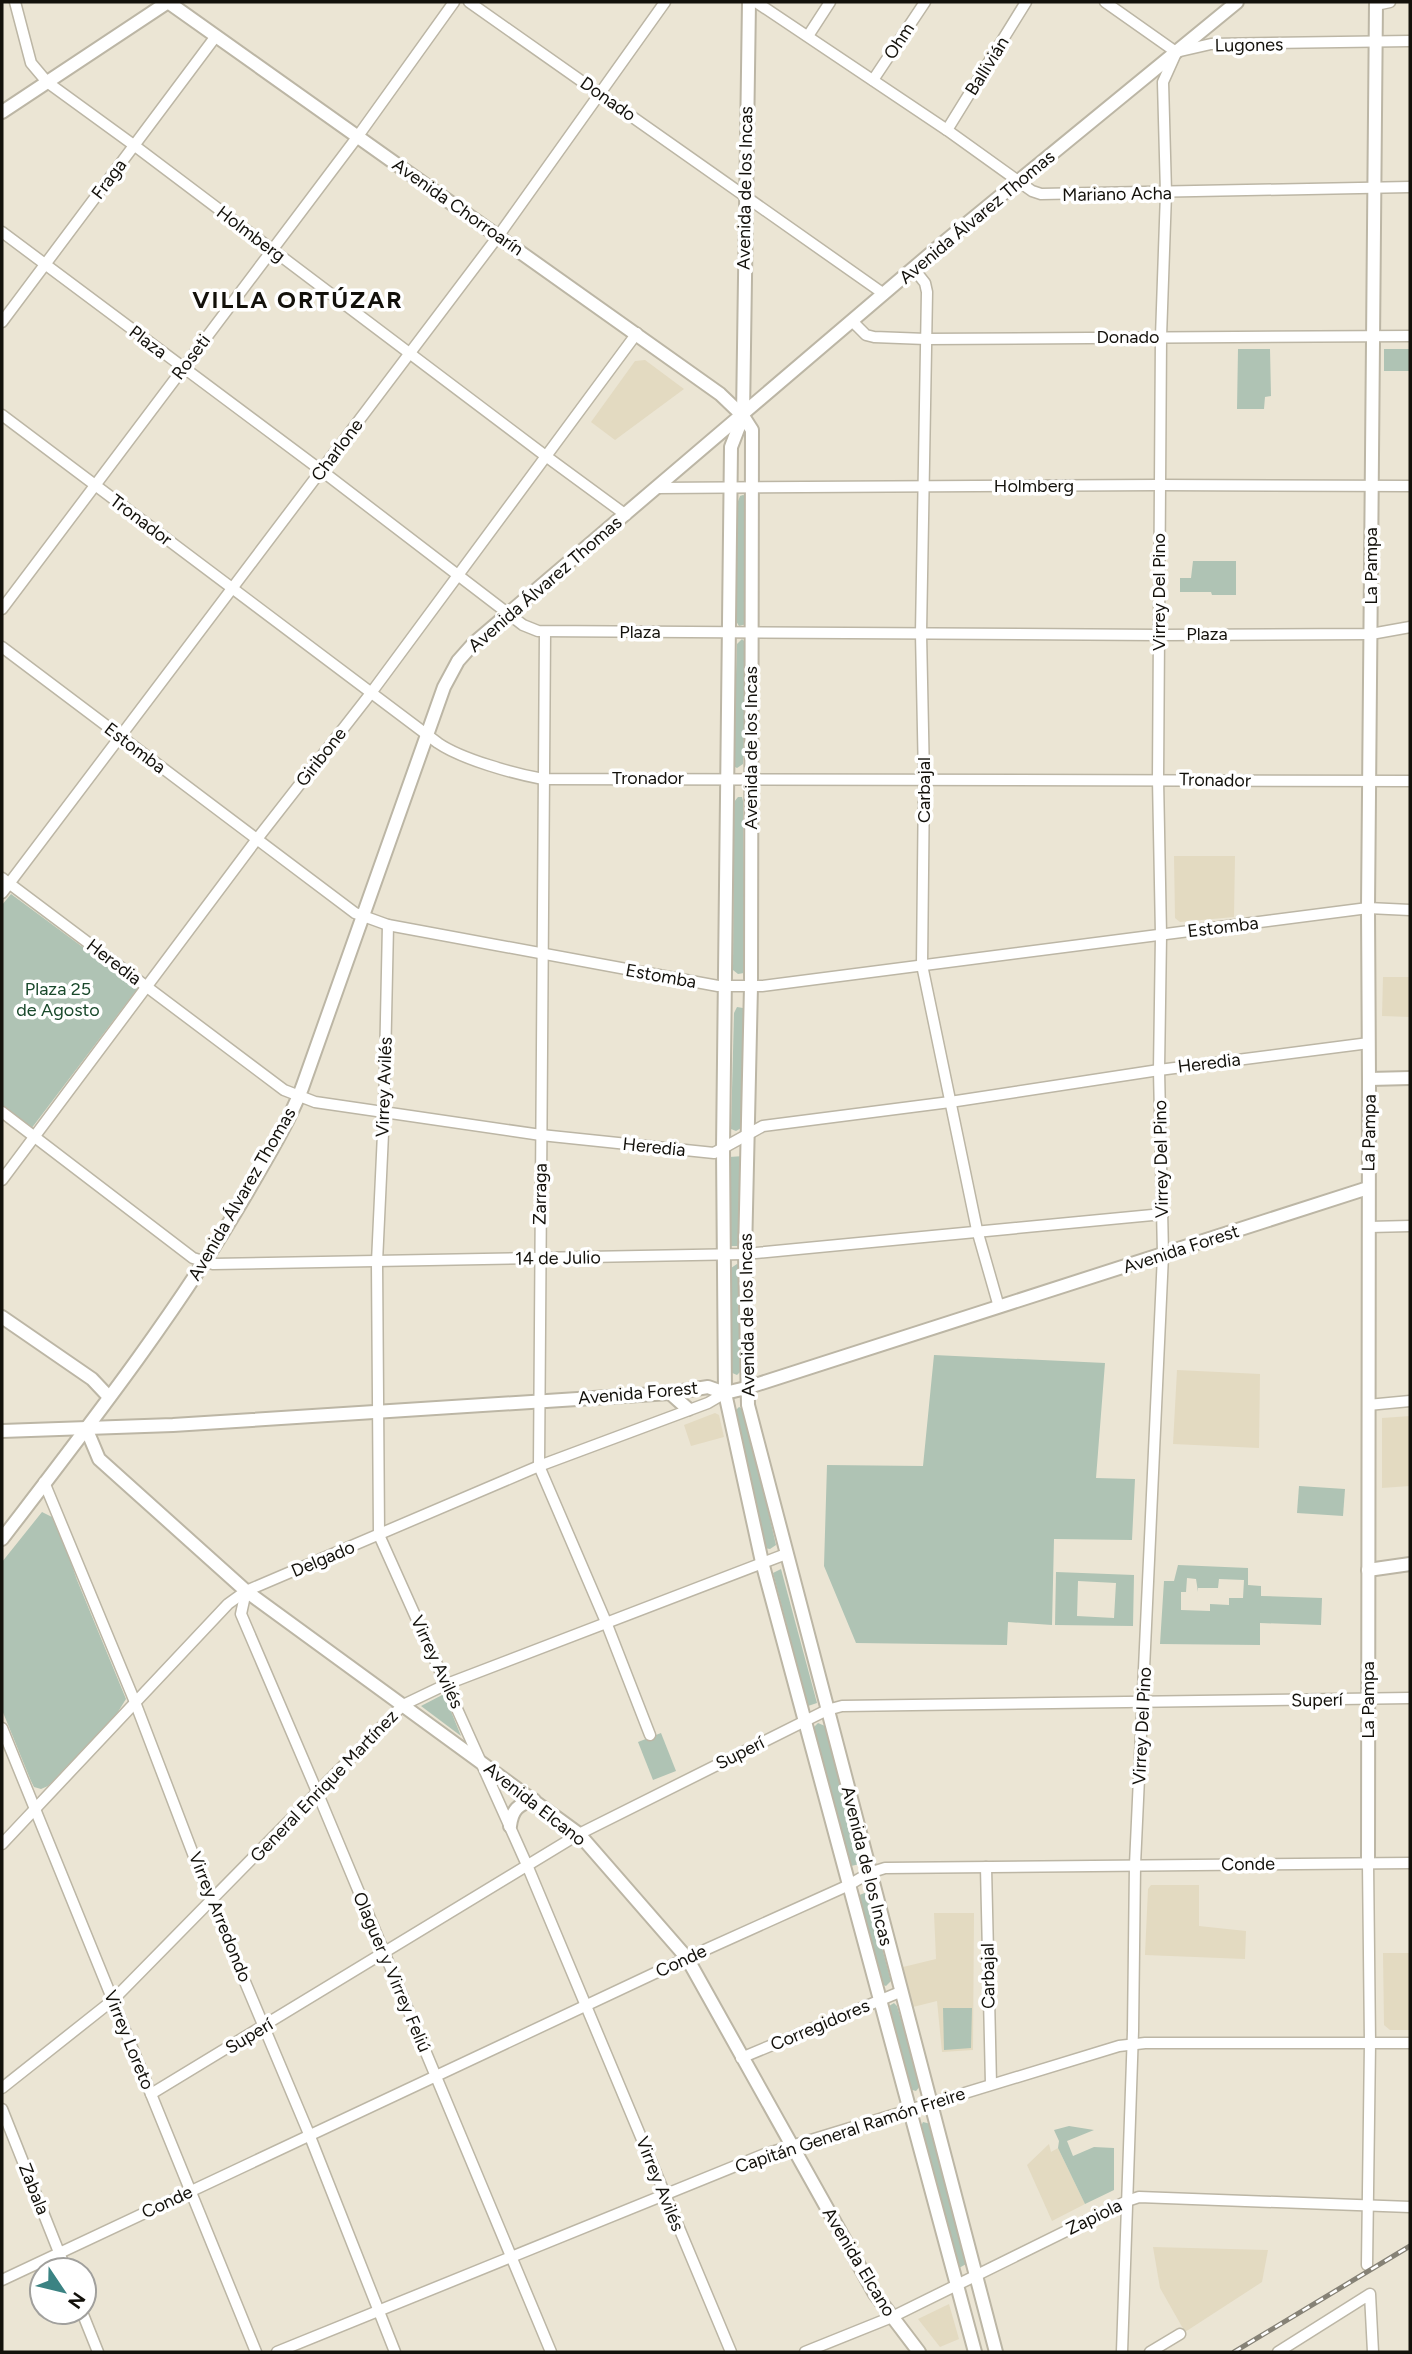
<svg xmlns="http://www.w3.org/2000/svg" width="1412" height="2354" viewBox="0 0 1412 2354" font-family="Figtree,sans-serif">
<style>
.built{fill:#e3dac1}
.green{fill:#afc3b4;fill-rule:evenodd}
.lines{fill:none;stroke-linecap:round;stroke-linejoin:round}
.minor-casing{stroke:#bcb6a5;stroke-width:13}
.tertiary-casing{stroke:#bcb6a5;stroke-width:16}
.secondary-casing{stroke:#bcb6a5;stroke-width:16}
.minor{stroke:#fff;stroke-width:10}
.tertiary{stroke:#fff;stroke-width:12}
.secondary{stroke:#fff;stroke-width:12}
.rail-casing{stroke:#868276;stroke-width:5}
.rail{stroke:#fff;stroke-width:2.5;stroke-dasharray:8;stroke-linecap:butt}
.labels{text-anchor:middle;stroke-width:7;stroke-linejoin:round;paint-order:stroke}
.street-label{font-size:18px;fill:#13110b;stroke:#fff}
.park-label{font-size:18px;fill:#19492b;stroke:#fff}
.district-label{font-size:24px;font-weight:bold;letter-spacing:2px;fill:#13110b;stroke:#fff}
</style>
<rect width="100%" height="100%" fill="#ebe5d4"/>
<g class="built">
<path d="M645 360 684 389 615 440 591 422 635 361Z"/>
<path d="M1174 856H1235L1234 917 1180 922 1175 918Z"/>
<path d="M1383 977H1410V1017L1382 1016Z"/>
<path d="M1177 1370 1260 1374 1259 1448 1173 1444Z"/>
<path d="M715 1413 719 1415 724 1437 691 1446 684 1425Z"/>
<path d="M1410 1416V1486L1382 1488V1418Z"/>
<path d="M1151 1885H1199V1926L1246 1931 1245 1959 1145 1955 1148 1889Z"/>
<path d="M934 1913H974L973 2050 942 2052 937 2001 913 2007 903 1967 936 1959Z"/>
<path d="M1383 1953H1410V2030H1390L1384 2025Z"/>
<path d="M1049 2144 1051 2152 1058 2148 1085 2204 1052 2221 1027 2165Z"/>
<path d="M1153 2247 1268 2250 1262 2282 1185 2332 1160 2288Z"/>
<path d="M949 2304 959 2339 940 2347 918 2319Z"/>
</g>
<g class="green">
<path d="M1238 349H1270L1271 396 1265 397 1264 409H1237Z"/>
<rect x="1384" y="349" width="26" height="22"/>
<path d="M743 495 746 496 747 624 739 626 736 621 737 504 740 496Z"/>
<path d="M1193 561H1236V595H1212L1211 592H1180V578H1191Z"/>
<path d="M742 639 747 644 743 764 737 768 733 766 737 644Z"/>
<path d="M738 797H742L743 801 745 969 744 973 738 974 733 970 734 802Z"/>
<path d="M11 894 138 988 31 1129 2 1107V905Z"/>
<path d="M737 1007 743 1008 745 1012 743 1127 736 1131 731 1129 734 1013Z"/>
<path d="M744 1156 741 1246H727L729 1157Z"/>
<path d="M737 1264 741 1267V1371L737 1375 730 1372 731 1268Z"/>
<path d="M934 1355 1105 1363 1096 1478 1135 1479 1132 1540 1054 1539 1052 1625 1008 1622 1007 1645 856 1643 824 1566 827 1465 923 1466Z"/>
<path d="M739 1407 745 1410 776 1545 770 1549 764 1548 734 1412Z"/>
<path d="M1299 1486 1345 1489 1343 1516 1297 1513Z"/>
<path d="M42 1512 56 1519 77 1580 126 1699 116 1715 48 1786 41 1789 34 1787 31 1781 2 1710V1562Z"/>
<path d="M1178 1565 1248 1568V1585L1261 1586V1596L1322 1598 1321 1625 1260 1623V1645L1160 1644 1164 1581H1174ZM1187 1578 1196 1579 1198 1592V1588H1218L1219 1579 1244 1580 1243 1598H1229V1605L1210 1604V1611L1181 1610V1592H1186Z"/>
<path d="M781 1569 817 1703 808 1706 773 1573Z"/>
<path d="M1056 1572 1134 1575 1133 1626 1055 1625ZM1078 1581 1116 1583 1114 1618 1077 1616Z"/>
<path d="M444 1694 461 1736 421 1706Z"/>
<path d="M818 1723 825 1726 860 1864 851 1866 814 1727Z"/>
<path d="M661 1733 676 1771 653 1780 638 1742Z"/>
<path d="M867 1892 891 1981 886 1986 880 1984 857 1896Z"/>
<path d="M894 2003 897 2006 921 2085 916 2091 909 2089 888 2014 889 2006Z"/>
<path d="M943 2008H972L971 2048 944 2050Z"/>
<path d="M923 2122 931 2124 968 2263 959 2268 921 2126Z"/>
<path d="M1069 2126 1094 2130 1067 2141 1073 2156 1094 2147 1114 2148V2190L1085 2204 1058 2148 1059 2141 1054 2130Z"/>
</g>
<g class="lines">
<defs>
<g id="minor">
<path d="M15 2 31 63 47 82 135 146 547 457 626 515"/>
<path d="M469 2 884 294"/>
<path d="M756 2 947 130 1032 191 1041 194 1410 187"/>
<path d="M1105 2 1176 52 1211 44 1410 41"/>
<path d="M1376 5 1390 2"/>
<path d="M808 36 830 2"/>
<path d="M873 80 925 2"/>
<path d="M947 130 1026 2"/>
<path d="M2 232 322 471 523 625 538 631 1159 635 1371 634 1410 627"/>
<path d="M914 269 925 283 927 292 921 633 924 779 922 965 977 1230 999 1307"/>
<path d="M2 322 216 36"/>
<path d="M853 322 866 335 874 337 926 339 1410 336"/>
<path d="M2 415 438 743C461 759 515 774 543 779L1410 781"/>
<path d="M657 488 1159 485 1410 486"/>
<path d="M2 609 358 136 454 2"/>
<path d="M545 632 539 1466 606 1622 650 1735"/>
<path d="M2 647 355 913 388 925 718 986H762L1368 908 1410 910"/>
<path d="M2 878 284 1090 315 1102 541 1135 714 1153 763 1126 950 1102 1159 1070 1369 1043"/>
<path d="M2 893 499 235 665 2"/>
<path d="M388 925 384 1112 377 1262 379 1535 527 1865 731 2352"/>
<path d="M2 1112 193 1258 213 1264 745 1254 1163 1214"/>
<path d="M2 1180 257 839 371 693 637 333"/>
<path d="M1369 1227 1410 1226"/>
<path d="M1368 1405 1410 1401"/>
<path d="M44 1482 135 1702 211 1901 309 2134 395 2352"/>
<path d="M246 1591 241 1614 318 1794 551 2352"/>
<path d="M2 1728 256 2352"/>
<path d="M2 1844 228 1604 246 1591 539 1466 708 1403 725 1393"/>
<path d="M986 1867 991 2084"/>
<path d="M741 2058 900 1992"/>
<path d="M2 2088 113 2000 403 1705 447 1684 786 1554"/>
<path d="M151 2094 579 1834 827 1710 842 1706 1410 1698"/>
<path d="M2 2109 66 2270"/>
<path d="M1367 2265 1370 2043 1368 1863"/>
<path d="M2 2280 687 1958 849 1885 869 1873 885 1868 1410 1863"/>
<path d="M82 2312 98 2352"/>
<path d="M277 2352 765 2154 1119 2046 1145 2043H1410"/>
<path d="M805 2352 892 2317 1127 2201 1139 2197 1410 2207"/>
<path d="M1122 2352 1133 2031 1135 1865 1163 1255 1159 1070 1161 935 1158 779 1161 337 1166 193 1163 82 1176 53"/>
<path d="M1150 2352 1180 2334"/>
<path d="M1278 2352 1370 2294 1373 2352"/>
</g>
<g id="tertiary">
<path d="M1369 1079 1410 1078"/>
<path d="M746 1388 1368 1188"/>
<path d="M1368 1570 1410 1564"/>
<path d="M1368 1863 1369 1079 1368 908 1376 2"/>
</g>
<g id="secondary">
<path d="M168 2 720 394 743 416 752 430 751 986 745 1254 748 1405 996 2352"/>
<path d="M749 2 743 416 731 447 723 1149 725 1393 762 1562 975 2352"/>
<path d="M2 112 168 2"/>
<path d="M2 1317 92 1379 109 1397"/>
<path d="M670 1393 688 1409"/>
<path d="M86 1428 99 1459 246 1591 579 1834 687 1958 875 2294 919 2352"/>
<path d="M2 1431 173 1425 670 1393 708 1387 725 1393 746 1388"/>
<path d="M2 1539C87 1428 174 1317 245 1196 265 1161 287 1126 302 1088L444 687 458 661 474 643 943 243 1237 2"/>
<path d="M510 1826C512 1810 518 1804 534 1800"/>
</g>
</defs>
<use href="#minor" class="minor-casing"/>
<use href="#tertiary" class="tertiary-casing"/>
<use href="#secondary" class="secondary-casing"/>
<use href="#minor" class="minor"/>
<use href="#tertiary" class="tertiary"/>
<use href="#secondary" class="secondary"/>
<defs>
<path id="rail" d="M1234 2352 1410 2246"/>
</defs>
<use href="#rail" class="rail-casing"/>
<use href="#rail" class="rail"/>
</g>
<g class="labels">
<g class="street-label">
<text transform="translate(899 41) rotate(-57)" y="6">Ohm</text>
<text transform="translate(1249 45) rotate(-1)" y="6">Lugones</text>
<text transform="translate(987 66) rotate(-58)" y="6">Ballivián</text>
<text transform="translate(608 99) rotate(35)" y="6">Donado</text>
<text transform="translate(109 179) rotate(-53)" y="6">Fraga</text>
<text transform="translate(745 188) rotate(-89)" y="6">Avenida de los Incas</text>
<text transform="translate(1117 194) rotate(-1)" y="6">Mariano Acha</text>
<text transform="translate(458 207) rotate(35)" y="6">Avenida Chorroarín</text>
<text transform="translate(977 217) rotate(-40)" y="6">Avenida Álvarez Thomas</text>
<text transform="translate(251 234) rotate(37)" y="6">Holmberg</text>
<text x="1128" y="343">Donado</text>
<text transform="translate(148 342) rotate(37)" y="6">Plaza</text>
<text transform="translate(191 357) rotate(-53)" y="6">Roseti</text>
<text transform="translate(337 450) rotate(-53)" y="6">Charlone</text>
<text x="1034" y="492">Holmberg</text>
<text transform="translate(141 520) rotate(37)" y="6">Tronador</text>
<text transform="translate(1371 566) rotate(-90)" y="6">La Pampa</text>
<text transform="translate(545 584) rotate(-41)" y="6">Avenida Álvarez Thomas</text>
<text transform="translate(1159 592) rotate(-90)" y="6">Virrey Del Pino</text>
<text x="640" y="638">Plaza</text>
<text x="1207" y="640">Plaza</text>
<text transform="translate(135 748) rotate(37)" y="6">Estomba</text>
<text transform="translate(751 748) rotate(-90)" y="6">Avenida de los Incas</text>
<text transform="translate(321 757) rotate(-52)" y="6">Giribone</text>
<text x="648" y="784">Tronador</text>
<text transform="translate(1215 780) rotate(1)" y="6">Tronador</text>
<text transform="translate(924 790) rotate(-90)" y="6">Carbajal</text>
<text transform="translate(1223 927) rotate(-7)" y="6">Estomba</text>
<text transform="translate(114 962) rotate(37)" y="6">Heredia</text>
<text transform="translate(661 976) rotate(10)" y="6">Estomba</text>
<text transform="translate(1209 1063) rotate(-7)" y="6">Heredia</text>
<text transform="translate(384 1087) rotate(-88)" y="6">Virrey Avilés</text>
<text transform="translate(1369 1133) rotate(-89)" y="6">La Pampa</text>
<text transform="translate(654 1147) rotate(6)" y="6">Heredia</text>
<text transform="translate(1161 1159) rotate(-91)" y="6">Virrey Del Pino</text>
<text transform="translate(242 1194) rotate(-60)" y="6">Avenida Álvarez Thomas</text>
<text transform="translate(540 1194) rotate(-89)" y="6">Zarraga</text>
<text transform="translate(1181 1249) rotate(-18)" y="6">Avenida Forest</text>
<text transform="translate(558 1258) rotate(-1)" y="6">14 de Julio</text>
<text transform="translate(747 1315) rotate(-91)" y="6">Avenida de los Incas</text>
<text transform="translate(638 1393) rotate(-5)" y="6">Avenida Forest</text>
<text transform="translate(323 1559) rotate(-23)" y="6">Delgado</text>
<text transform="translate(437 1662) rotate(65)" y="6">Virrey Avilés</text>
<text transform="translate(1317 1700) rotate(-1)" y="6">Superí</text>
<text transform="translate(1368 1700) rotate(-90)" y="6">La Pampa</text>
<text transform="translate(1142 1726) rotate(-87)" y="6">Virrey Del Pino</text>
<text transform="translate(740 1753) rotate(-27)" y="6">Superí</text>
<text transform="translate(324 1786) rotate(-46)" y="6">General Enrique Martínez</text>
<text transform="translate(535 1804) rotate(38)" y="6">Avenida Elcano</text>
<text transform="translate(1248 1864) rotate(-1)" y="6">Conde</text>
<text transform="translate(867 1866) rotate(76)" y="6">Avenida de los Incas</text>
<text transform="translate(220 1917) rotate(68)" y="6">Virrey Arredondo</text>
<text transform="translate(681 1961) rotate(-25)" y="6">Conde</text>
<text transform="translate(392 1972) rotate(67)" y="6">Olaguer y Virrey Feliú</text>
<text transform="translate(988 1976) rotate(-91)" y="6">Carbajal</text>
<text transform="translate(820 2025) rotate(-23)" y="6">Corregidores</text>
<text transform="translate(249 2036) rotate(-31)" y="6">Superí</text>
<text transform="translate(129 2040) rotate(68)" y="6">Virrey Loreto</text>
<text transform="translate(850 2130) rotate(-18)" y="6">Capitán General Ramón Freire</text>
<text transform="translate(660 2184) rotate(68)" y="6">Virrey Avilés</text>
<text transform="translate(34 2189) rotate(68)" y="6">Zabala</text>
<text transform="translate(167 2202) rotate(-25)" y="6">Conde</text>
<text transform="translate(1094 2217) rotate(-26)" y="6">Zapiola</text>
<text transform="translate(859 2262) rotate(59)" y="6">Avenida Elcano</text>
</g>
<g class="park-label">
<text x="58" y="995">Plaza 25<tspan x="58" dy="21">de Agosto</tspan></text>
</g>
<g class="district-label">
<text x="298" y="308">VILLA ORTÚZAR</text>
</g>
</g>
<rect width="1412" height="2354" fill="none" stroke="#13110b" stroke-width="7"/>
<g transform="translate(63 2291) rotate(125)"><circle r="33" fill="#ffffff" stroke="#a1a09d" stroke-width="2"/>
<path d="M0-5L12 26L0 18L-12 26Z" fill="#3b8383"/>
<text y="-10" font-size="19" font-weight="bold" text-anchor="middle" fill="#13110b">N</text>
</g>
</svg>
